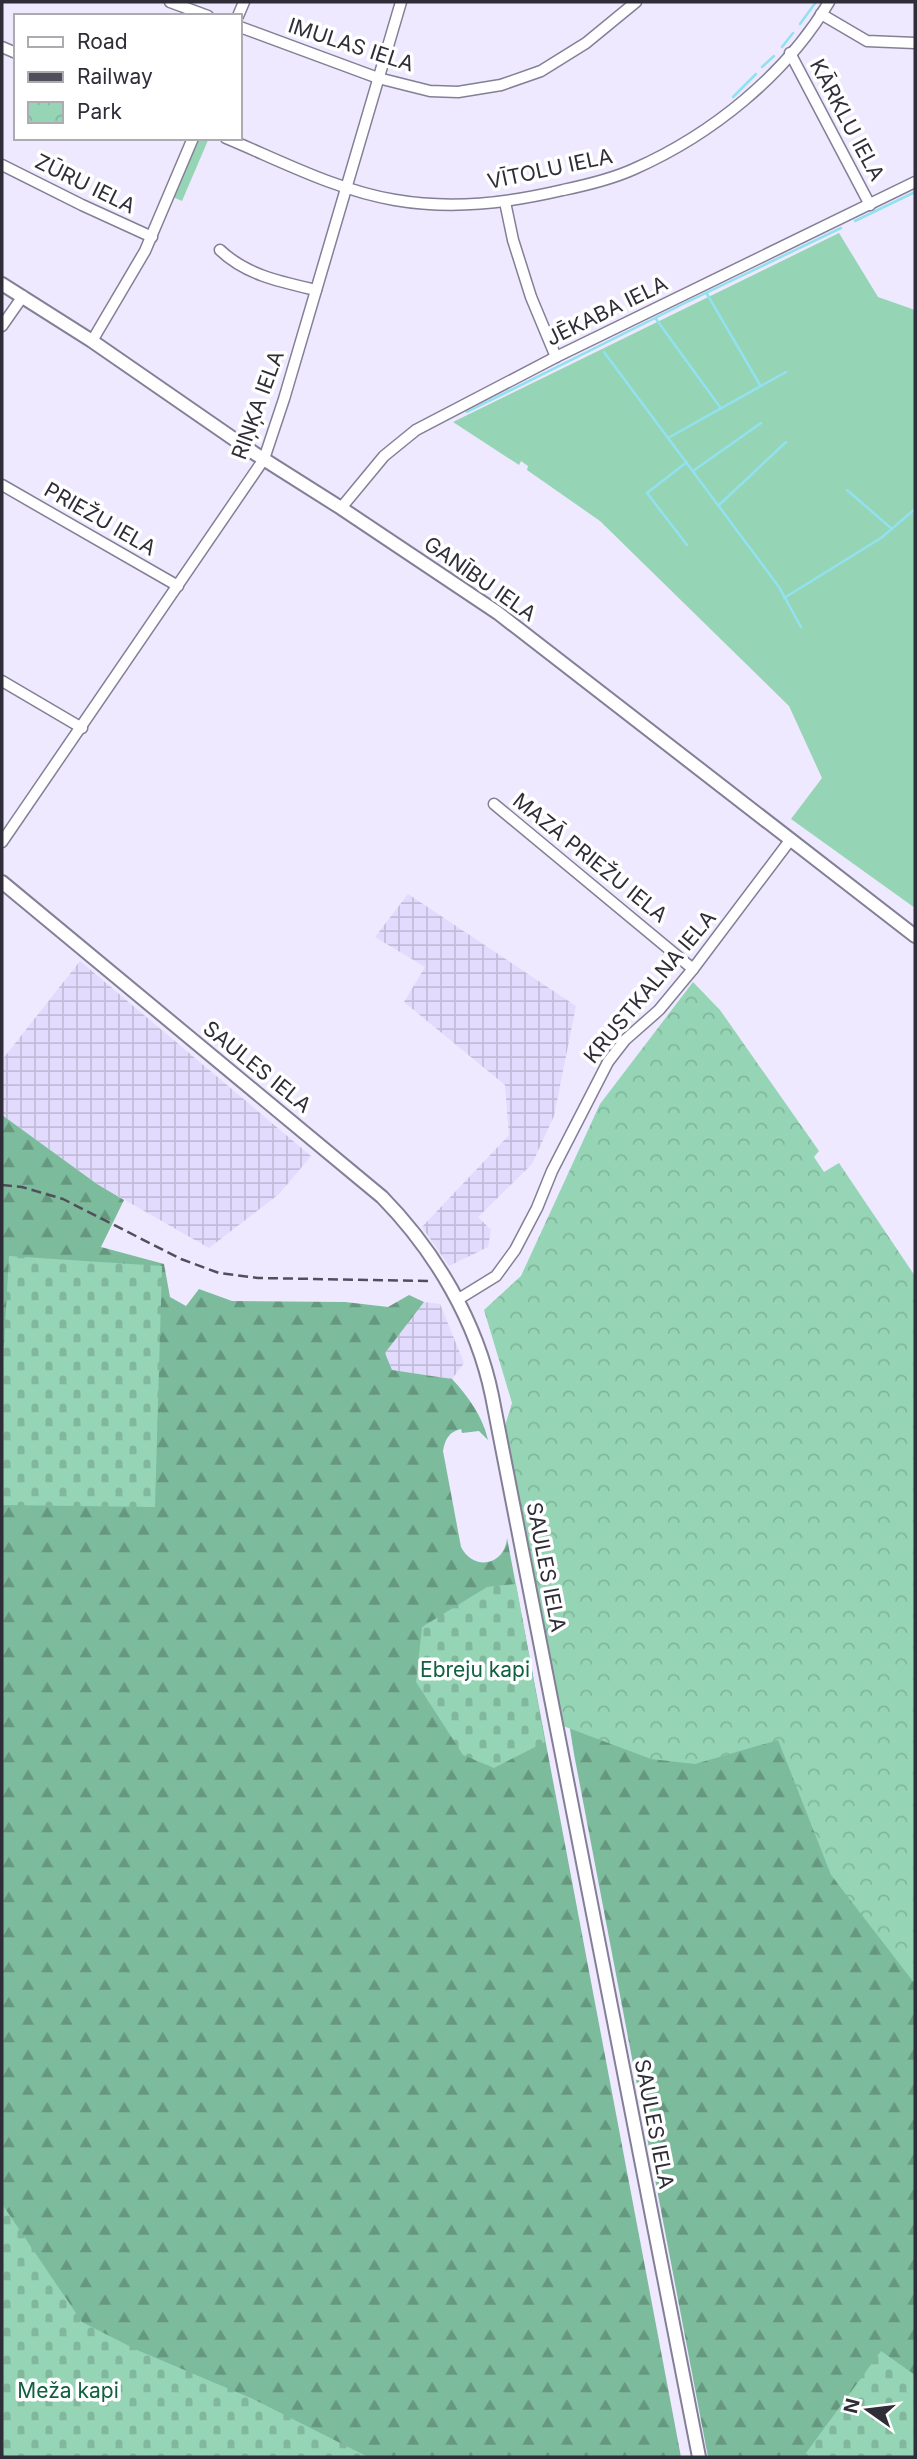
<svg xmlns="http://www.w3.org/2000/svg" width="917" height="2459" viewBox="0 0 917 2459" font-family="Inter,sans-serif">
<style>
.industrial{fill:url(#industrial-grid)}
.grass{fill:#95d5b5}
.forest{fill:url(#forest-firs)}
.cemetery{fill:url(#cemetery-stones)}
.park{fill:url(#park-crowns)}
.lines{fill:none;stroke-linecap:round;stroke-linejoin:round}
.stream{stroke:#92e1f0;stroke-width:2.5}
.minor-casing{stroke:#847f96;stroke-width:13}
.tertiary-casing{stroke:#847f96;stroke-width:16}
.minor{stroke:#fff;stroke-width:10}
.tertiary{stroke:#fff;stroke-width:12}
.rail{stroke:#514f5b;stroke-width:2.5;stroke-dasharray:10 5;stroke-linecap:butt}
.labels{text-anchor:middle;stroke-width:7;stroke-linejoin:round;paint-order:stroke}
.street-label{font-size:21px;fill:#2f2d37;stroke:#fff}
.park-label{font-size:21px;fill:#116042;stroke:#fff}
</style>
<defs>
<pattern id="industrial-grid" width="8" height="8" patternUnits="userSpaceOnUse" patternTransform="scale(1.75)"><rect width="8" height="8" fill="#e3dbfd"/><path d="M0 4h8M4 0v8" fill="none" stroke="#c3bcd9"/></pattern>
<pattern id="forest-firs" width="22" height="20" patternUnits="userSpaceOnUse" patternTransform="scale(1.75)"><rect width="22" height="20" fill="#7cbb9c"/><path d="M5 1l3.5 6h-7zM16 11l3.5 6h-7z" fill="#669880"/></pattern>
<pattern id="cemetery-stones" width="16" height="16" patternUnits="userSpaceOnUse" patternTransform="scale(1.75)"><rect width="16" height="16" fill="#95d5b5"/><path d="M2 7V4a2 2 0 0 1 4 0v3zM10 15v-3a2 2 0 0 1 4 0v3z" fill="#81b79c"/></pattern>
<pattern id="park-crowns" width="20" height="18" patternUnits="userSpaceOnUse" patternTransform="scale(1.75)"><rect width="20" height="18" fill="#95d5b5"/><path d="M2 6a3 3 0 1 1 6 0M12 15a3 3 0 1 1 6 0" fill="none" stroke="#81b79c"/></pattern>
</defs>
<rect width="100%" height="100%" fill="#eee9fe"/>
<g class="industrial">
<path d="M408 894 576 1006 554 1116 532 1164 478 1217 491 1230 488 1247 449 1266 422 1227 509 1135 505 1085 404 1002 425 967 375 937Z"/>
<path d="M80 961 311 1156 279 1194 209 1248 97 1184 2 1115V1060Z"/>
<path d="M424 1302 440 1304 464 1363 452 1379 392 1370 385 1353Z"/>
</g>
<g class="grass">
<path d="M196 138H209L182 201 173 197Z"/>
<path d="M839 233 878 297 915 310V908L791 819 822 778 789 706 600 521 527 470 528 466 521 461 519 465 453 422Z"/>
</g>
<g class="forest">
<path d="M2 1115 97 1184 124 1200 101 1247 164 1264 170 1297 186 1306 199 1289 232 1301 345 1302 388 1307 409 1295 424 1302 385 1353 392 1370 452 1379C468 1396 483 1417 488 1440L479 1431 462 1433 461 1429C449 1432 445 1439 443 1451L461 1547C474 1572 505 1565 507 1538L681 2457H2Z"/>
<path d="M517 1398 915 1802V2457H708L574 1754Z"/>
</g>
<g class="cemetery">
<path d="M9 1256 162 1266 155 1507 2 1505V1379Z"/>
<path d="M516 1584 545 1742 494 1768 463 1755 416 1682 422 1627 487 1587Z"/>
<path d="M2 2204 82 2322 137 2350 253 2399 368 2457H2Z"/>
<path d="M881 2351 915 2375V2457H803Z"/>
</g>
<path class="park" d="M693 982 720 1010 819 1151 814 1157 824 1172 839 1163 915 1276V1984L831 1875 778 1740 695 1764 651 1759 563 1726 504 1429 512 1403 484 1310 521 1276 600 1104Z"/>
<g class="lines">
<g class="stream">
<path d="M800 24 816 2"/>
<path d="M782 47 793 33"/>
<path d="M762 67 774 56"/>
<path d="M733 97 756 74"/>
<path d="M855 221 915 192"/>
<path d="M707 294 760 385"/>
<path d="M656 319 720 407"/>
<path d="M604 352 779 587 801 627"/>
<path d="M467 412 683 304 841 228"/>
<path d="M668 438 786 372"/>
<path d="M687 462 647 493 687 545"/>
<path d="M693 471 761 423"/>
<path d="M847 490 892 529"/>
<path d="M719 505 786 442"/>
<path d="M784 598 881 538 915 509"/>
</g>
<defs>
<g id="minor">
<path d="M170 2 208 16"/>
<path d="M821 14 867 41 915 43"/>
<path d="M238 16 244 2"/>
<path d="M240 27 378 78 430 91 458 92 501 85 541 71 586 43 636 2"/>
<path d="M2 47 16 53"/>
<path d="M790 53 870 205"/>
<path d="M226 138C281 161 336 190 395 200 453 210 507 203 563 190 587 185 612 179 634 169 711 135 786 75 829 2"/>
<path d="M2 165 82 205 152 237"/>
<path d="M505 202 513 240 531 297 556 357"/>
<path d="M220 250C246 275 281 282 316 290"/>
<path d="M2 326 23 296"/>
<path d="M92 341 145 251 193 138"/>
<path d="M2 485 178 586"/>
<path d="M341 508 384 456 416 430 556 357 915 182"/>
<path d="M2 681 82 728"/>
<path d="M494 804 693 969"/>
<path d="M2 842 264 459 284 399 401 2"/>
<path d="M457 1300 496 1276 515 1250 537 1208 552 1171 608 1062 625 1040 659 1010 693 969 791 839"/>
</g>
<g id="tertiary">
<path d="M2 284 92 341 254 453 341 508 498 613 915 936"/>
<path d="M2 882 382 1197C435 1251 477 1322 492 1396L699 2457"/>
</g>
</defs>
<use href="#minor" class="minor-casing"/>
<use href="#tertiary" class="tertiary-casing"/>
<use href="#minor" class="minor"/>
<use href="#tertiary" class="tertiary"/>
<path class="rail" d="M2 1185 22 1187 63 1199 181 1259 219 1273 258 1278 431 1281"/>
</g>
<g class="labels">
<g class="street-label">
<text transform="translate(351 45) rotate(18)" y="7">IMULAS IELA</text>
<text transform="translate(847 120) rotate(62)" y="7">KĀRKLU IELA</text>
<text transform="translate(550 169) rotate(-12)" y="7">VĪTOLU IELA</text>
<text transform="translate(85 184) rotate(26)" y="7">ZŪRU IELA</text>
<text transform="translate(607 311) rotate(-26)" y="7">JĒKABA IELA</text>
<text transform="translate(258 405) rotate(-70)" y="7">RIŅĶA IELA</text>
<text transform="translate(100 519) rotate(30)" y="7">PRIEŽU IELA</text>
<text transform="translate(480 579) rotate(35)" y="7">GANĪBU IELA</text>
<text transform="translate(590 858) rotate(39)" y="7">MAZĀ PRIEŽU IELA</text>
<text transform="translate(650 987) rotate(-50)" y="7">KRUSTKALNA IELA</text>
<text transform="translate(257 1067) rotate(39)" y="7">SAULES IELA</text>
<text transform="translate(546 1567) rotate(79)" y="7">SAULES IELA</text>
<text transform="translate(654 2124) rotate(79)" y="7">SAULES IELA</text>
</g>
<g class="park-label">
<text x="475" y="1677">Ebreju kapi</text>
<text x="68" y="2398">Meža kapi</text>
</g>
</g>
<rect width="917" height="2459" fill="none" stroke="#2f2d37" stroke-width="7"/>
<rect x="14" y="14" width="228" height="126" fill="#ffffff" stroke="#acabaf" stroke-width="2"/>
<rect x="28" y="37" width="35" height="10" fill="#ffffff" stroke="#acabaf" stroke-width="2"/>
<text x="77" y="49" font-size="21" fill="#2f2d37">Road</text>
<rect x="28" y="72" width="35" height="10" fill="#514f5b" stroke="#acabaf" stroke-width="2"/>
<text x="77" y="84" font-size="21" fill="#2f2d37">Railway</text>
<rect x="28" y="102" width="35" height="21" fill="url(#park-crowns)" stroke="#acabaf" stroke-width="2"/>
<text x="77" y="119" font-size="21" fill="#2f2d37">Park</text>
<g transform="translate(868 2410) rotate(284)" stroke="#ffffff" stroke-width="5" paint-order="stroke">
<path d="M0-5L12 26L0 18L-12 26Z" fill="#2f2d37"/>
<text y="-10" font-size="19" font-weight="bold" text-anchor="middle" fill="#2f2d37">N</text>
</g>
</svg>
